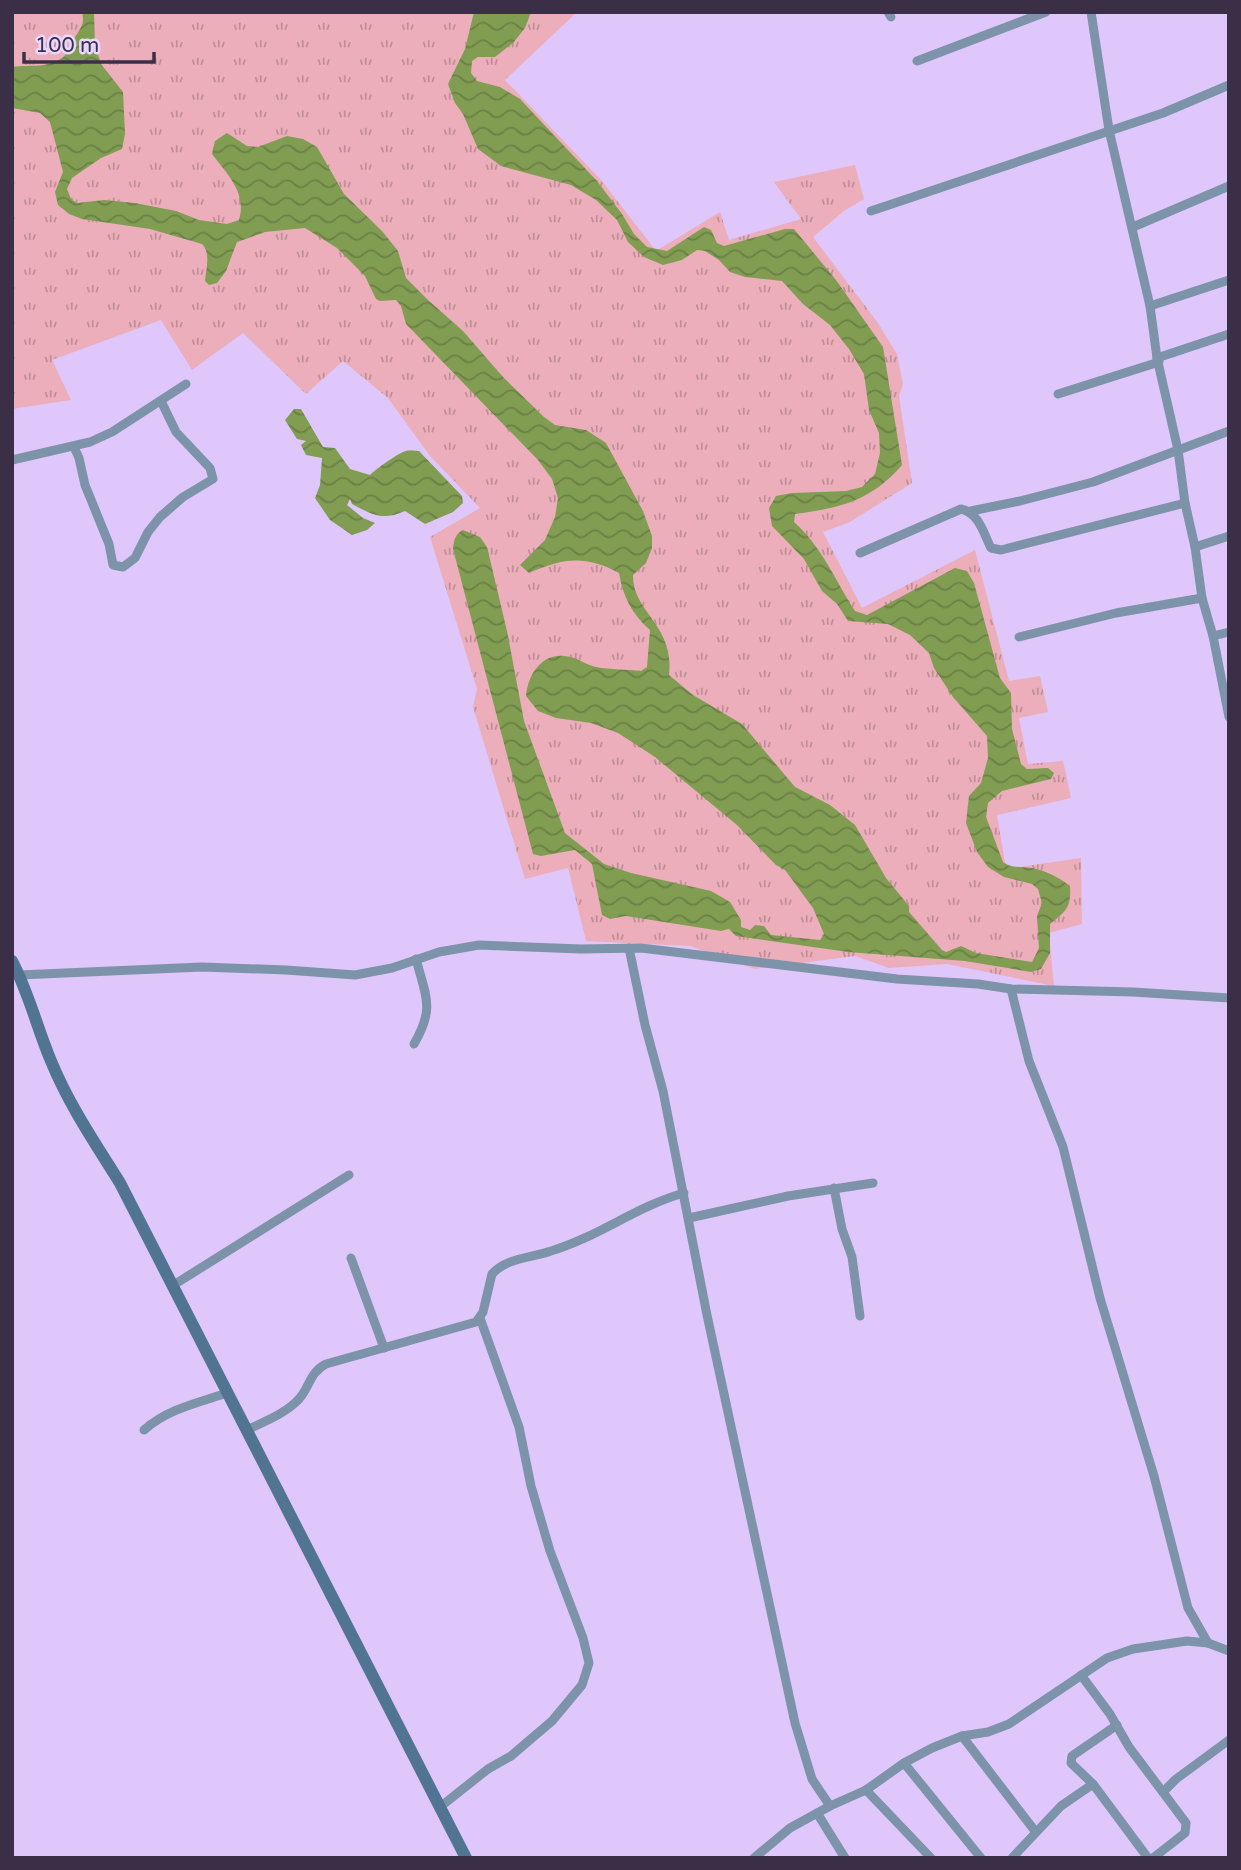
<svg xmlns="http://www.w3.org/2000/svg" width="1241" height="1870" viewBox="0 0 1241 1870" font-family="'Varela Round',sans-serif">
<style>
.grass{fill:url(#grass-tufts)}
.water{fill:url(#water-waves)}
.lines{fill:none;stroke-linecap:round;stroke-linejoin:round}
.street{stroke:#7c93a9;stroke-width:9}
.secondary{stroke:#517493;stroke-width:12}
</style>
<defs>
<pattern id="grass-tufts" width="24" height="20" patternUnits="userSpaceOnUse" patternTransform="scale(1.75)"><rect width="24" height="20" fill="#ebaeba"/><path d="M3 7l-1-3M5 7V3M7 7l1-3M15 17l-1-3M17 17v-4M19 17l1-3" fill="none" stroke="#c08e99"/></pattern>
<pattern id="water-waves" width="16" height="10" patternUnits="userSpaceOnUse" patternTransform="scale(1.75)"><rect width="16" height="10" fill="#819d52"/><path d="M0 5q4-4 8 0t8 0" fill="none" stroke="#6b8046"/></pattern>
</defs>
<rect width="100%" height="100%" fill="#dfc7fb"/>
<path class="grass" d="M12 12H577L505 80 602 181 656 251 720 212 729 240 801 219 774 182 855 165 864 199 844 211 813 237 878 323 897 354 903 384 899 396 912 483 850 522 823 532 862 608 975 550 1009 681 1040 676 1048 712 1019 718 1028 764 1063 761 1071 798 997 815 1006 869 1081 858 1082 924 1049 933 1054 986 947 964 889 968 855 956 755 969 690 946 586 941 568 868 525 879 473 707 477 689 430 537 480 508 430 456 388 398 343 361 306 394 243 333 192 370 161 320 52 360 71 400 12 409Z"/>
<g class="water">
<path d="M82 12H94L95 45 101 64 123 92 125 134 122 149 101 158 72 178 67 189 71 199 77 203 104 200 135 203 176 211 199 220 227 224 239 220C247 193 228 175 212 154L215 141 227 133 247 146 258 147 287 136 303 139 317 147 344 194 382 231 398 251 406 278 428 300 463 331 503 377 544 417 555 425 586 430 606 443 643 511 652 536V548L646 563 633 575C632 612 675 625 669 675L693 695 742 724 795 787 830 805 855 825 886 878 909 906V912L942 950 946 952 961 946 976 953 1032 962 1039 948 1037 916 1042 903 1038 889 1032 884 1004 877 988 867 977 852 966 823 969 796 981 783 988 758 987 736 953 697 934 668 929 653 910 635 888 624 848 621 837 604 822 591 804 559 772 526 769 508 776 496 792 493 846 491 862 487 875 474 880 453 879 433 869 410 864 374 849 349 830 325 803 304 782 281 745 277 730 272 719 260 705 251 697 250 682 260 663 265 644 257 628 242 617 220 596 200 571 185 501 166 478 149 463 114 455 103 448 84 465 49 474 12H531L525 28 513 43 495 57H478L472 61 471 73 477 81 500 87 520 99 597 181 622 214 634 234 647 247 667 251 704 227 711 230 717 243 724 246 785 229H794L836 280 883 347 902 465C871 501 840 508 795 514L794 522C822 547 835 580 855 611L867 615 955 568 967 571 974 583 1000 678 1011 693 1012 729 1021 764 1027 769 1048 768 1054 773 1051 779 1002 791 988 803 986 817 1003 862C1012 869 1021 866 1032 868 1047 871 1058 877 1070 886 1071 908 1067 910 1050 924V953L1041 969 1031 972 965 961 848 952 736 936 729 929 721 931 626 916 610 919 602 915 592 864 575 850 541 856 533 854 453 549C454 540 455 534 463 530L480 537 487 547 507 631 524 721 565 833 604 864 631 873 711 891 730 902 741 920V927L750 930 755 925 764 926 771 935 820 940 824 934 813 908 785 870 776 865 737 825 655 757 618 733 591 723 556 718 538 711 526 696C528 676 540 654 564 656 575 656 586 665 596 667 611 670 627 669 641 671L647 667 650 630C632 614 623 597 619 573 585 555 564 558 529 573L520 565 545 540 555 517 558 498 552 479 538 460 406 324 401 306 396 300 380 301 376 299 365 276 337 248 305 228 265 232 237 242 226 271 217 283 209 285 205 281C206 269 211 253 202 244L150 229 82 219 69 214 58 205 55 192 63 172 50 122 40 113 12 108V67C32 64 54 70 68 52 71 47 72 41 75 37 81 27 85 24 82 12Z"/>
<path d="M294 409H301L323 447 335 448 350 469 370 475C376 469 398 453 406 451 408 450 417 451 419 451L462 496 463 503 453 512 425 524 405 511C382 521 373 515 352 504L350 499 347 505 363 518 375 523 367 530 352 535 330 520 315 498 320 485 322 458 306 455 301 445 306 441 297 439 285 420Z"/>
</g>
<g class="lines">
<g class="street">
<path d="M888 12 891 17"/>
<path d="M1091 12 1109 130 1150 306 1157 358 1178 450 1185 503 1195 547 1202 598 1213 636 1229 717"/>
<path d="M917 61 1046 12"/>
<path d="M871 211 1163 113 1229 85"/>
<path d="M1133 227 1229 186"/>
<path d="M1150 306 1229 280"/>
<path d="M1157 358 1229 334"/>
<path d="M1058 394 1159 362"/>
<path d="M74 447 79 458 85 485 109 544 113 565 123 567 135 558 148 532 160 517 183 497 213 479 210 468 176 432 161 401"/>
<path d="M12 460 90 442 112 432 186 384"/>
<path d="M971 511 1020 501 1093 482 1229 431"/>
<path d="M1195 547 1229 536"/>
<path d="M860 553 961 509C979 513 983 532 991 548L1001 550 1185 503"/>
<path d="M1213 636 1229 632"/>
<path d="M1019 637 1116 613 1202 598"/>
<path d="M629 948 645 1025 663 1091 707 1315 795 1723 812 1779 830 1806 790 1828 754 1858"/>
<path d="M19 975 202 967 286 970 355 975 392 968 439 952 479 945 581 949 641 948 897 979 978 984 1011 989 1133 992 1229 998"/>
<path d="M1011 989 1029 1061 1063 1147 1100 1298 1154 1476 1188 1608 1208 1643 1229 1651"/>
<path d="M414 1044C435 1008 426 997 416 959"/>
<path d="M834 1188 842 1229 852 1257 860 1316"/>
<path d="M689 1218 788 1196 873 1183"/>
<path d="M351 1258 384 1348"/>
<path d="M172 1286 349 1175"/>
<path d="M144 1430C168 1409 197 1403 227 1393"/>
<path d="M247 1430C263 1422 282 1415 296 1402 310 1390 308 1373 326 1364L476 1322 483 1312 492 1274C506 1258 531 1258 551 1251 598 1237 637 1206 684 1193"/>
<path d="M1081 1675 1110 1714 1129 1747 1186 1823 1185 1833 1153 1858"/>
<path d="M1117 1725 1072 1756 1071 1763 1093 1784 1148 1858"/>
<path d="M962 1736 1035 1831"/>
<path d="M904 1763 981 1858"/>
<path d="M866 1790 931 1858"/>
<path d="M1163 1792 1176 1779 1229 1740"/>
<path d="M830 1806 866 1790 904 1763 932 1748 962 1736 988 1732 1009 1724 1107 1658 1133 1649 1187 1641 1208 1643"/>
<path d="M440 1807 488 1769 511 1756 552 1721 582 1685 589 1663 583 1638 550 1551 531 1486 519 1427 480 1318"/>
<path d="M817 1813 845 1858"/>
<path d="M1012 1858 1061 1806 1093 1784"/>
</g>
<path class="secondary" d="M12 961C29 993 37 1028 51 1061 69 1105 95 1143 120 1183L466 1858"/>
</g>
<rect width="1241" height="1870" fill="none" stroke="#3b2f48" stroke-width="28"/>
<path d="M24 52v10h130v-10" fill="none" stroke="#3b2f48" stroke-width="3.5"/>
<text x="35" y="52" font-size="21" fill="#3b2f48" stroke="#e9d7fe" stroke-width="5" paint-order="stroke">100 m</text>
</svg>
